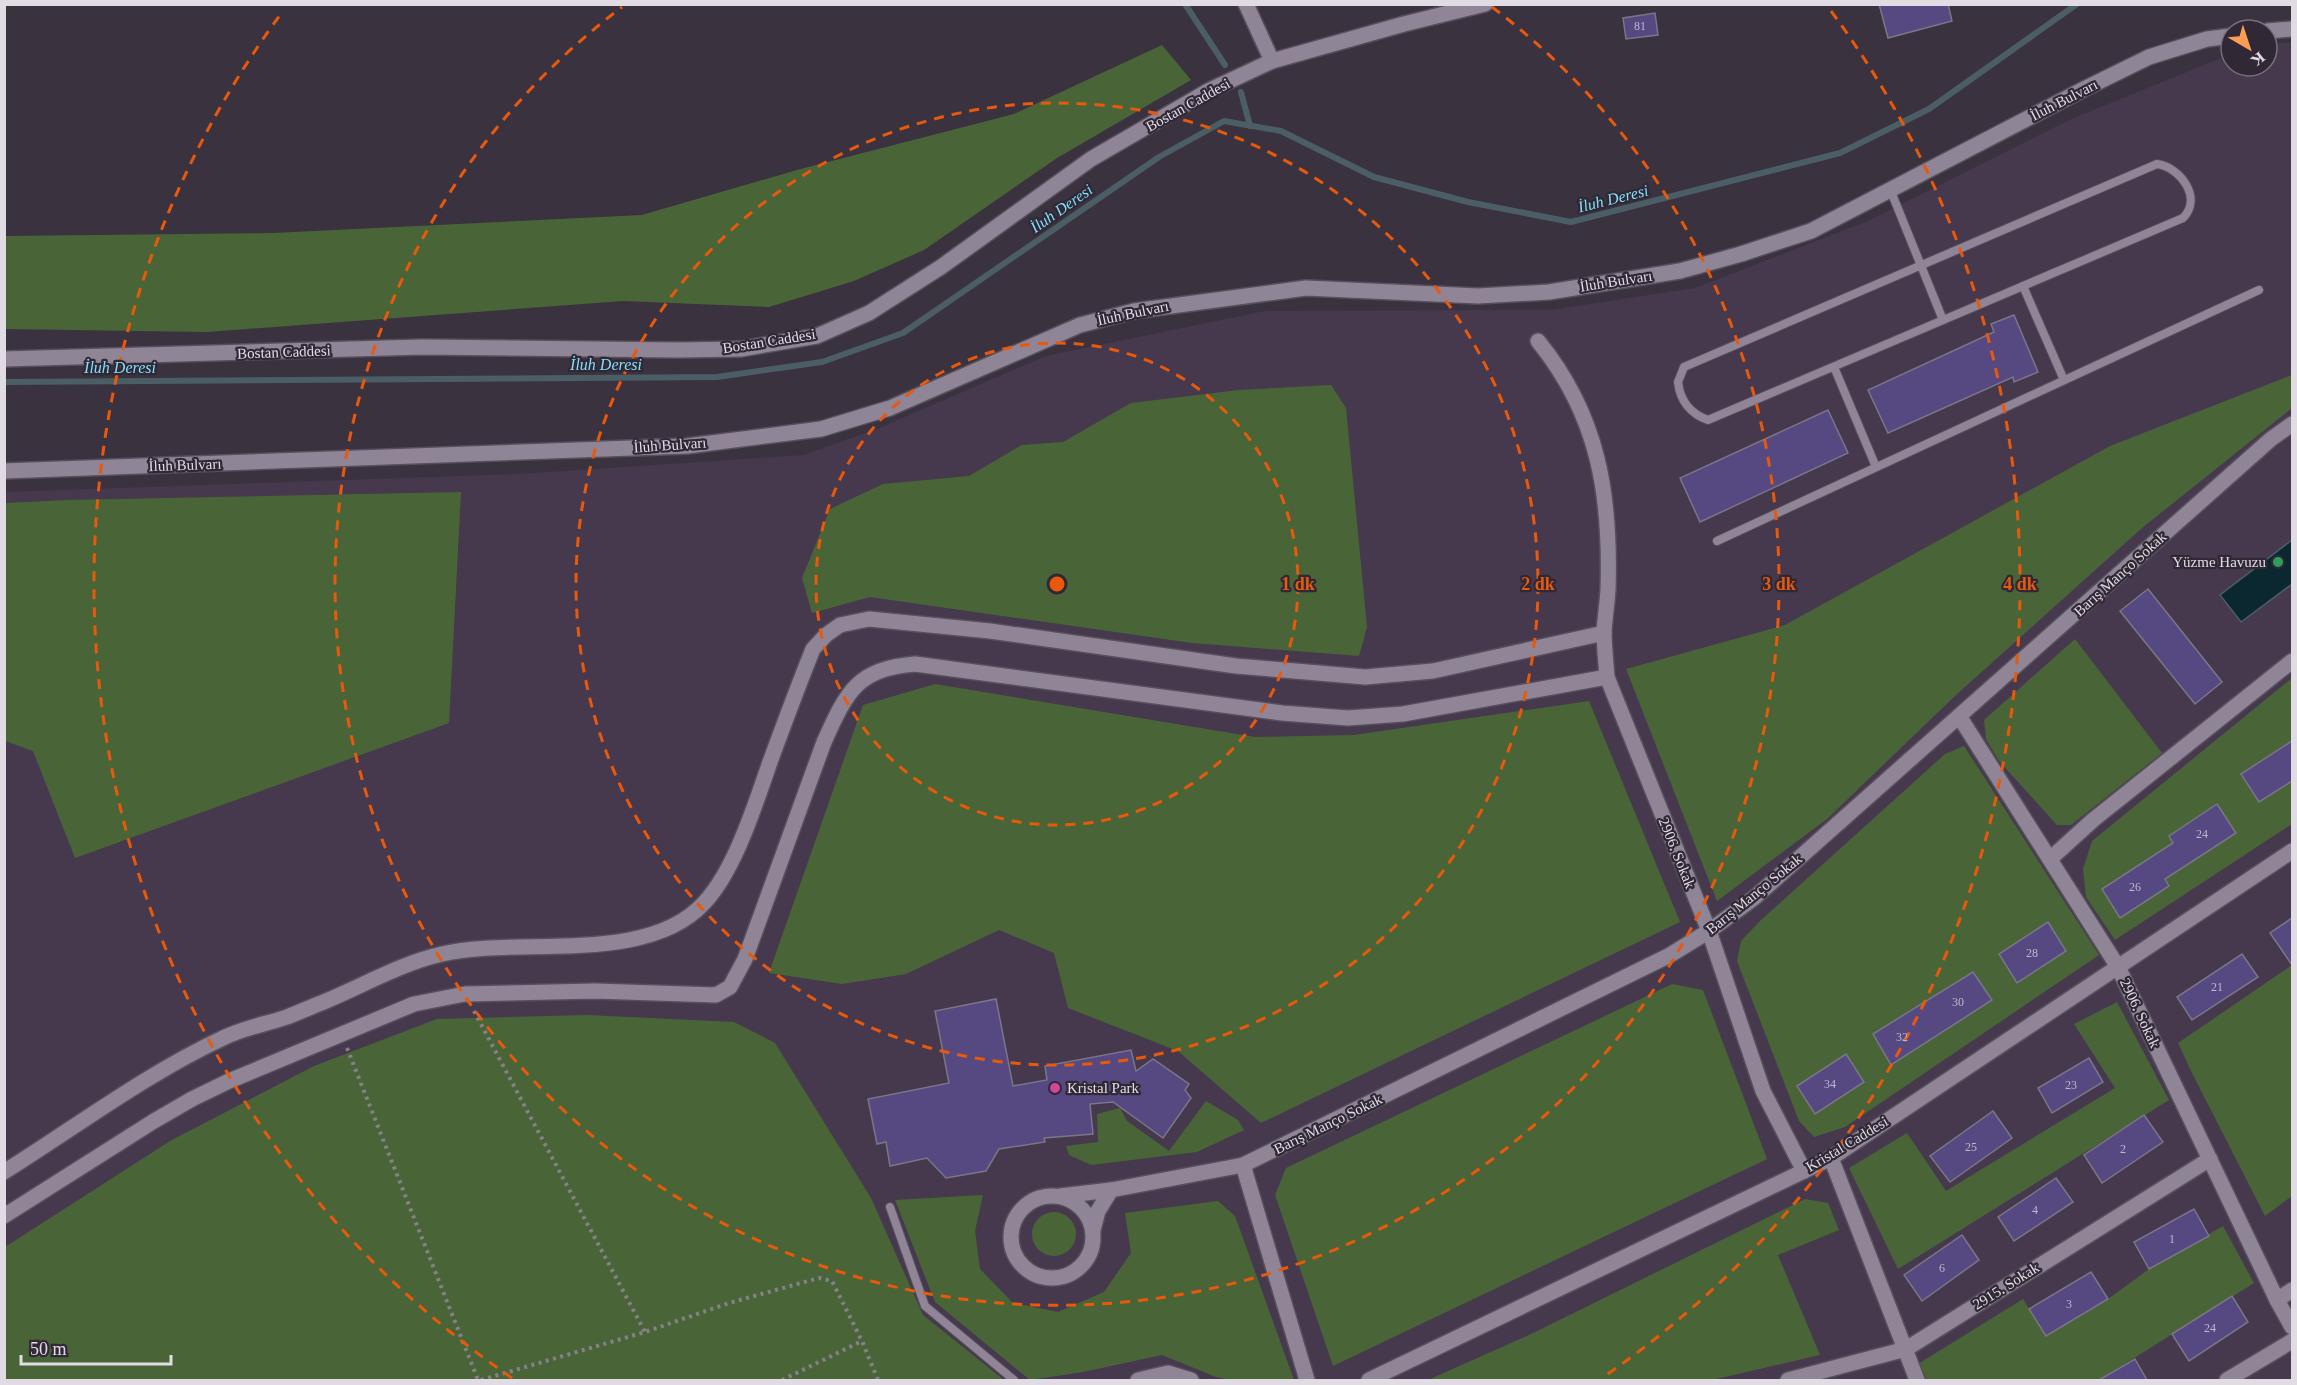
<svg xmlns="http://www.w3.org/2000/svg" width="2297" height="1385" viewBox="0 0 2297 1385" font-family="Georgia,serif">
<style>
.built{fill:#46394e}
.green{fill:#496538}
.water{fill:#0b2830;stroke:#4b5e66;stroke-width:1.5}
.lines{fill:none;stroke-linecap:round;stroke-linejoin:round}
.stream{stroke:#4b5e66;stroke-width:6}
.building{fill:#564982;stroke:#797688;stroke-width:1.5}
.lane-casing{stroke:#574f5c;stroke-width:10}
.street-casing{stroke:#574f5c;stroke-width:18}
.secondary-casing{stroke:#574f5c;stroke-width:18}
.path{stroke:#87808b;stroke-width:4;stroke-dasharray:3 4.5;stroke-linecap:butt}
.lane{stroke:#908596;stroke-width:8}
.street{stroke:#908596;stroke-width:15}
.secondary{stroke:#908596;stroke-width:15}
.ring{fill:none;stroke:#e8590c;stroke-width:3;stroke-dasharray:10 8}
.leisure-dot{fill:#2e9e5b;stroke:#312836;stroke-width:2}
.hotel-dot{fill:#d1479c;stroke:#312836;stroke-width:2}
.labels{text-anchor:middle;stroke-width:4.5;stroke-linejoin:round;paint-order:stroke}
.number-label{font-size:12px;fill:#beb6cc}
.street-label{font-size:15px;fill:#e1dbe4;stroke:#312836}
.poi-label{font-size:15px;fill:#e1dbe4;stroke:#312836;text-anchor:end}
.water-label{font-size:16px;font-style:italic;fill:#81dffb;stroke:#312836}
.centre{fill:#e8590c;stroke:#312836;stroke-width:3}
.ring-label{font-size:18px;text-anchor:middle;font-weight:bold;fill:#e8590c;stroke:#312836;stroke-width:4.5;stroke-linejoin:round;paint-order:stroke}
</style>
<rect width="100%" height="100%" fill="#3b3240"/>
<path class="built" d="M2281 43H2292V1380H5V492L520 474 804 455 877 429 1046 356 1265 311 1551 310 1695 288 1868 221 2069 120 2231 54V66H2267V46Z"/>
<g class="green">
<path d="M1162 45 1191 80 1057 158 924 250 854 281 769 307 623 301 207 332 5 329V236L273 233 642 215 797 170 1014 114Z"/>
<path d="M2292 375V408L2142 528 1956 695 1827 819 1717 901 1626 669 1785 625 2110 446Z"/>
<path d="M1331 385 1346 408 1367 627 1359 656 1192 643 870 597 812 613 802 578 830 509 883 484 969 476 1022 445 1063 442 1131 403 1239 390Z"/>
<path d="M461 492 449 723 75 858 33 751 5 741V503L69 500Z"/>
<path d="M2075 639 2162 753 2071 825H2057L1999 761 1986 739 1984 720Z"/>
<path d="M2292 678V824L2115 940 2086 897 2083 869 2092 841Z"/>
<path d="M935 684 1255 737 1354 735 1589 701 1680 922 1261 1123 1178 1051 1068 1008 1054 953 999 930 906 974 842 984 769 973 863 705Z"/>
<path d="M1964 746 2099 955 1845 1127 1814 1137 1799 1121 1737 961 1741 941 1760 921 1945 754Z"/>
<path d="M2292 965V1196L2265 1216 2192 1073 2178 1043Z"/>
<path d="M1672 984 1703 990 1767 1159 1333 1366 1275 1195 1286 1168Z"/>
<path d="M2117 1002 2169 1100 1898 1269 1849 1168 1907 1133 1946 1191 2115 1088 2074 1024Z"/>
<path d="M587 1015 734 1022 775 1043 871 1198 923 1315 1004 1380H5V1247L170 1141 314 1066 437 1019Z"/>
<path d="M1206 1101 1238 1120 1244 1130 1197 1152 1091 1165 1069 1155 1066 1146 1098 1142 1097 1114 1120 1108 1127 1121 1169 1151Z"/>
<path d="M983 1195 975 1231 980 1269 1013 1303 1058 1312 1104 1292 1131 1253 1125 1213 1218 1201 1235 1216 1294 1380H1231L1216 1377 1162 1355 1083 1372 1030 1380 935 1302 895 1200Z"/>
<path d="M1805 1199 1828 1203 1839 1230 1778 1255 1820 1355 1712 1380H1428L1531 1334Z"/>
<circle cx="1054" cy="1234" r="22"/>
<path d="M2223 1226 2254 1283 2099 1380H1927L1918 1364 2023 1299 2046 1336 2108 1299 2149 1269Z"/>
</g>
<path class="water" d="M2292 540V584L2241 622 2220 595Z"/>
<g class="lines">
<g class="stream">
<path d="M1185 4 1225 65"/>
<path d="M1241 92 1250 126"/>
<path d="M4 382 717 377 822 362 903 333 1159 157 1224 121 1281 131 1374 177 1468 202 1571 222 1840 153 1929 109 2077 4"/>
</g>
</g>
<g class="building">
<path d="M1879 4H1948L1952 21 1888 38Z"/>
<path d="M1655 13 1658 35 1626 39 1623 18Z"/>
<path d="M2014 315 2038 372 2014 382 2013 377 1888 433 1868 390 1994 332 1991 324Z"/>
<path d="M1828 410 1848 453 1700 522 1680 478Z"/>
<path d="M2148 589 2222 682 2195 704 2120 611Z"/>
<path d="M2292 741V781L2259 802 2241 774Z"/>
<path d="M2217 804 2236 833 2165 879 2169 886 2120 918 2102 889 2173 843 2169 836Z"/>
<path d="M2292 918V965L2270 933Z"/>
<path d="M2048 922 2066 951 2017 983 1999 954Z"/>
<path d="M2242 954 2258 977 2192 1020 2177 997Z"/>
<path d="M1973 972 1992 1000 1891 1065 1873 1034Z"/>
<path d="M996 999 1013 1086 1047 1080 1045 1066 1131 1050 1136 1071 1153 1059 1189 1084 1185 1090 1191 1098 1163 1138 1113 1102 1090 1104 1093 1134 1044 1138 1045 1142 999 1149 986 1171 946 1178 927 1158 890 1166 886 1142 877 1144 868 1099 949 1083 935 1011Z"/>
<path d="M1846 1054 1864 1082 1815 1114 1797 1086Z"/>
<path d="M2089 1058 2103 1082 2052 1113 2038 1088Z"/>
<path d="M1993 1111 2012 1138 1950 1182 1930 1156Z"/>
<path d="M2144 1115 2163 1142 2102 1183 2084 1155Z"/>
<path d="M2056 1178 2073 1202 2014 1241 1998 1217Z"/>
<path d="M2194 1209 2209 1236 2149 1269 2134 1242Z"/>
<path d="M1962 1235 1979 1260 1922 1301 1904 1275Z"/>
<path d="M2091 1272 2108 1299 2046 1336 2029 1309Z"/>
<path d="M2232 1296 2248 1322 2189 1361 2172 1334Z"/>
<path d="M2135 1359 2147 1380H2099Z"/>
</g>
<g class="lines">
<defs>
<g id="lane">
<path d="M2157 164C2180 167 2203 198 2183 218L1708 420C1691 414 1680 401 1678 382L1684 367Z"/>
<path d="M1890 189 1943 320"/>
<path d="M2023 286 2064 380"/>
<path d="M1834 367 1876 467"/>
<path d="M1717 541 2259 290"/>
<path d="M890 1207 925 1306 1014 1380"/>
</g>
<g id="street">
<path d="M1538 341C1599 416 1611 496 1608 590 1607 604 1605 618 1604 631 1604 646 1606 662 1607 677L1709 931 1763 1091 1804 1171"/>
<path d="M1959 716 2118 967 2277 1300 2292 1327"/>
<path d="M2050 859 2093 820 2292 661"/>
<path d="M1831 1158 1917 1380"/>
<path d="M1243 1165 1307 1380"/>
<path d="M1111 1190 1243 1165 1670 955 1709 931 1754 898 2271 439 2292 424"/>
<path d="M1060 1196 1111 1190 1098 1211 1093 1230"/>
<circle cx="1052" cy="1237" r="41"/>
<path d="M4 1216 154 1121 192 1099 229 1081 414 1004 465 994 595 991 716 995 730 987 745 959 824 742C847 692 856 669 915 664L1282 713 1348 718 1403 714 1607 677"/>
<path d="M2277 1300 2292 1290"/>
<path d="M1788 1380 1906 1349 2210 1159"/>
<path d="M2227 1380 2292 1341"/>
</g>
<g id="secondary">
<path d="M1246 4 1272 61"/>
<path d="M2267 31 2292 29"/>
<path d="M4 359 422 347 679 350 741 349 817 336 869 313 941 267 1091 159 1208 91 1272 61 1404 24 1485 4"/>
<path d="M4 471 687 446 821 429 890 408 1080 325 1134 311 1306 288 1478 296 1549 292 1680 271 1741 254 1811 231 2086 88 2149 57 2207 39 2231 36"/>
<path d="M4 1172C76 1127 146 1074 223 1038 243 1028 266 1024 287 1017 300 1012 313 1006 326 1001 364 985 402 963 442 954 519 936 646 966 704 903 735 870 755 805 770 762 784 724 798 686 813 649L826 635 840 625 869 619 990 631 1236 666 1365 677 1433 671 1604 633"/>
<path d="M1138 1380 1168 1373 1191 1380"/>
<path d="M1369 1380 1831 1158 2292 851"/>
</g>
</defs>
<use href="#lane" class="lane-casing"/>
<use href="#street" class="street-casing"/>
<use href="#secondary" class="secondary-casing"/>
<g class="path">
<path d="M474 1011 645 1332"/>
<path d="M347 1048 478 1380"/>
<path d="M481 1380 645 1332 729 1303 819 1278 832 1281 862 1341 878 1380"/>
<path d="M782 1380 862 1341"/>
</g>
<use href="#lane" class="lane"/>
<use href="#street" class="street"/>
<use href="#secondary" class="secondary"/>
</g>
<g class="ring">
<circle cx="1057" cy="584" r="241"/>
<circle cx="1057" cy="584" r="481"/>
<path d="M1492 7A722 722 0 1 1 622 7"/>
<path d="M512 1378A963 963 0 0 1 283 11M1831 11A963 963 0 0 1 1602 1378"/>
</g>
<circle class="leisure-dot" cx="2278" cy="562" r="6"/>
<circle class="hotel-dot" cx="1055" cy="1088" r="6"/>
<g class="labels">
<g class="number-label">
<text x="1640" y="30">81</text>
<text x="2202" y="838">24</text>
<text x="2135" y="891">26</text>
<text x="2032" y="957">28</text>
<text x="2217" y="991">21</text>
<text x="1958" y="1006">30</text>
<text x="1902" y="1041">32</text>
<text x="1830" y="1088">34</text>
<text x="2071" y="1089">23</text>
<text x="1971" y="1151">25</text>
<text x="2123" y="1153">2</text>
<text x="2035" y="1214">4</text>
<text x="2172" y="1243">1</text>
<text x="1942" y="1272">6</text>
<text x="2069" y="1308">3</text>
<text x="2210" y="1332">24</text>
</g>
<g class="street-label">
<text transform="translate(2064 100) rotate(-27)" y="5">İluh Bulvarı</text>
<text transform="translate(1188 105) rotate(-29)" y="5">Bostan Caddesi</text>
<text transform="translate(1616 281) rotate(-9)" y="5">İluh Bulvarı</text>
<text transform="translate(1133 313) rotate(-12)" y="5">İluh Bulvarı</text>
<text transform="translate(769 341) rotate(-9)" y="5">Bostan Caddesi</text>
<text transform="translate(284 352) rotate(-2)" y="5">Bostan Caddesi</text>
<text transform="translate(670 445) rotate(-4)" y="5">İluh Bulvarı</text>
<text transform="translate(185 465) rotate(-2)" y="5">İluh Bulvarı</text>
<text transform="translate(2120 574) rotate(-42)" y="5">Barış Manço Sokak</text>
<text transform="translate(1677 853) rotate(68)" y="5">2906. Sokak</text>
<text transform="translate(1754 894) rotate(-39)" y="5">Barış Manço Sokak</text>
<text transform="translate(2140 1013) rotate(65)" y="5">2906. Sokak</text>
<text transform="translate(1328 1124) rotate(-26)" y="5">Barış Manço Sokak</text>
<text transform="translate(1847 1144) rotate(-31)" y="5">Kristal Caddesi</text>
<text transform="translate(2006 1286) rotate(-32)" y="5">2915. Sokak</text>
</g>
<g class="poi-label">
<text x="2266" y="567">Yüzme Havuzu</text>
<text x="1067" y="1093" text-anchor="start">Kristal Park</text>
</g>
<g class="water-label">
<text transform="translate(1613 198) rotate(-14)" y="6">İluh Deresi</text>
<text transform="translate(1061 208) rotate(-35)" y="6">İluh Deresi</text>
<text x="606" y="370">İluh Deresi</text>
<text x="120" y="373">İluh Deresi</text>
</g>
</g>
<circle cx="1057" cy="584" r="9" class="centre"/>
<g class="ring-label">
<text x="1298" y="590">1 dk</text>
<text x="1538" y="590">2 dk</text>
<text x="1779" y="590">3 dk</text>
<text x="2020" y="590">4 dk</text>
</g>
<rect width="2297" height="1385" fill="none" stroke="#e1dbe4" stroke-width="12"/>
<g transform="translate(2249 48) rotate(141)"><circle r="28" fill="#312836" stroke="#77707c" stroke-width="1.5"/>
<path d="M0-4.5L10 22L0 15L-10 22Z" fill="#fc9d54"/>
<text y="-9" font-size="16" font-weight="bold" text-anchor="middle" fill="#e1dbe4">K</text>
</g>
<path d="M21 1355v9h150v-9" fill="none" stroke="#e1dbe4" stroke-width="3"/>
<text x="30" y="1355" font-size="18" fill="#e1dbe4" stroke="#312836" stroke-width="4.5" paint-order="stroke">50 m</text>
</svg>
